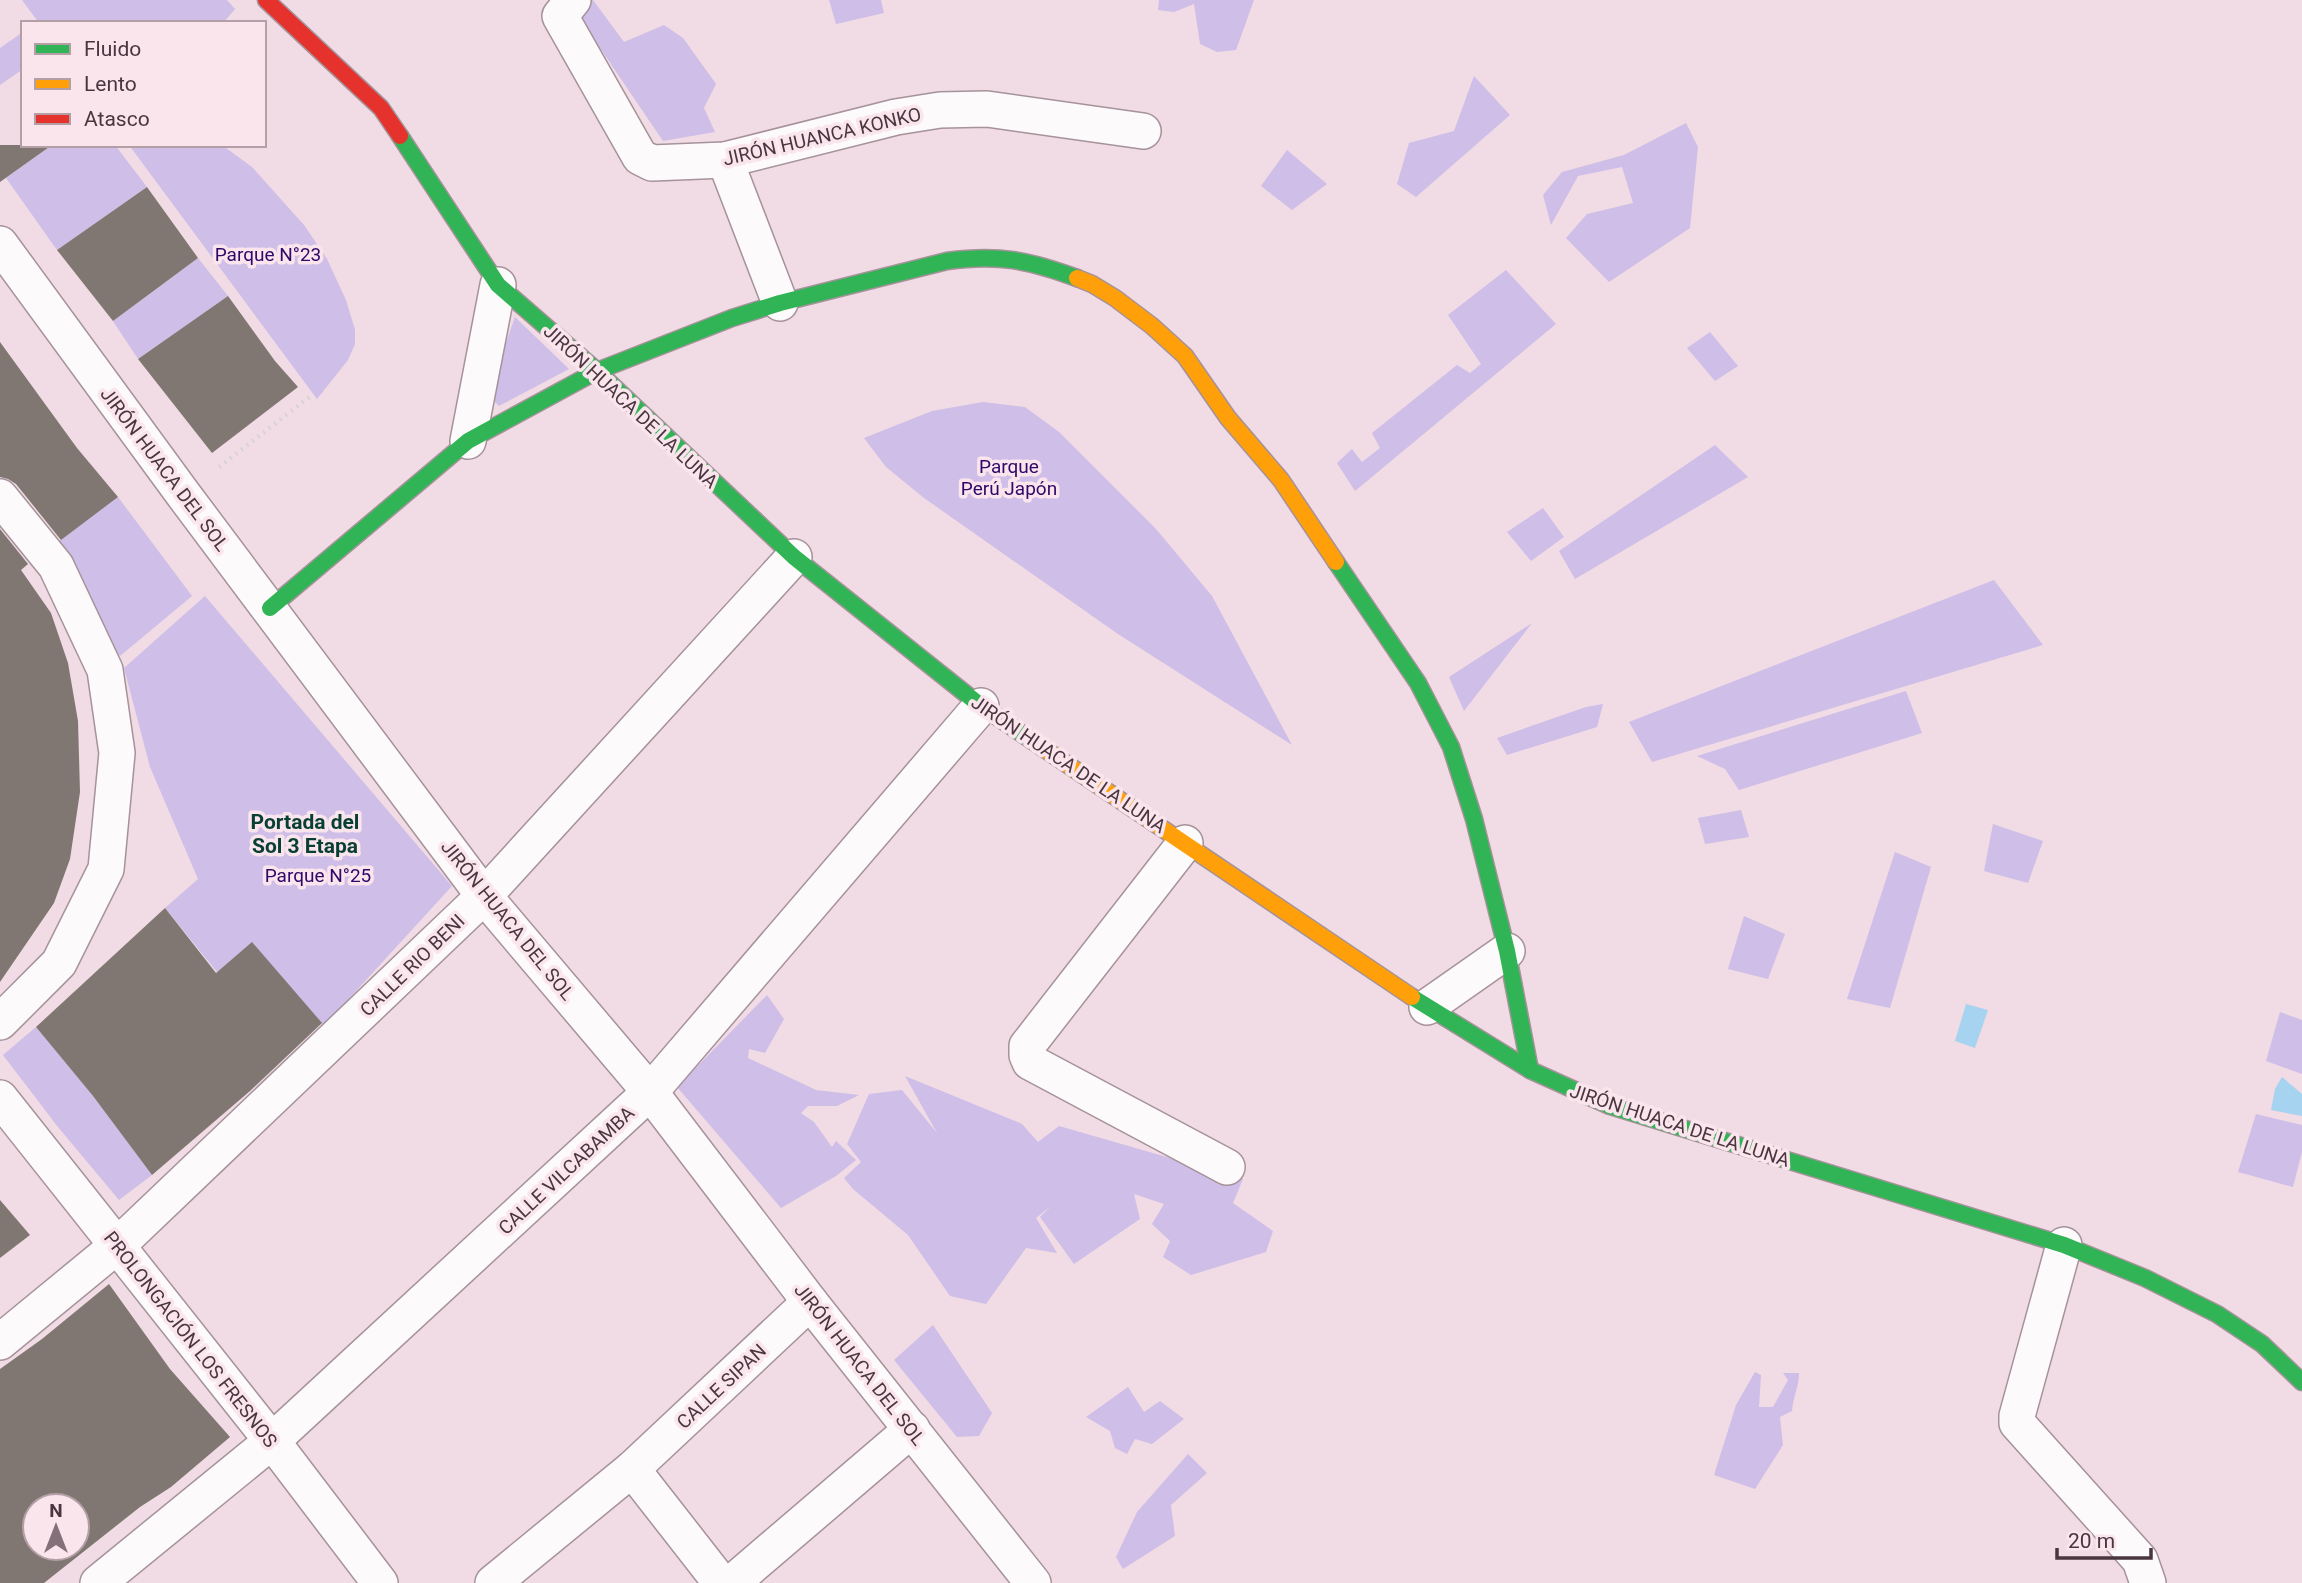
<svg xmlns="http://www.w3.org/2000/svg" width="2302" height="1583" viewBox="0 0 2302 1583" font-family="Roboto,sans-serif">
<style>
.green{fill:#cebee8}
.water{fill:#a5d3f0}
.building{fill:#817772;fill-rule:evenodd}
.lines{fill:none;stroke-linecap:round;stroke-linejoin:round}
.street-casing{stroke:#a5929a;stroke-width:38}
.fast-casing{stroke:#a5929a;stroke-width:19}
.slow-casing{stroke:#a5929a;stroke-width:19}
.jam-casing{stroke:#a5929a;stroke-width:19}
.path{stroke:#dad3d6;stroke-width:4.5;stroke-dasharray:2 5;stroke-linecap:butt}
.street{stroke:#fdfafb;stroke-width:35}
.fast{stroke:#30b455;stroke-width:16}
.slow{stroke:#ff9f0a;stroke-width:16}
.jam{stroke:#e5322d;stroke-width:16}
.labels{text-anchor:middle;stroke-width:7;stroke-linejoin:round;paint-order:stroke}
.street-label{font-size:19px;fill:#4a363f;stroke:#fae5ed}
.park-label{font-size:19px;fill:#2f0969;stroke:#fae5ed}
.neighbourhood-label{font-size:21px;font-weight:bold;fill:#083f32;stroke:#fae5ed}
</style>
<rect width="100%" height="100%" fill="#f1dbe4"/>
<g class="green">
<path d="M22 0H227L235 9 223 23H39Z"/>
<path d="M588 0H593L624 42 664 25 683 38 716 84 704 108 715 132 663 141 577 14Z"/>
<path d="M829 0H881L884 13 836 24Z"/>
<path d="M1159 0H1254L1236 50 1217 52 1200 44 1194 4 1174 12 1158 10Z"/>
<path d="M23 32V69L0 85V48Z"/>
<path d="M1474 76 1510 115 1416 197 1397 184 1409 143 1454 131Z"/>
<path d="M1686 123 1698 147 1690 228 1609 282 1566 238 1587 214 1633 203 1622 167 1578 176 1551 225 1543 195 1562 172 1624 155Z"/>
<path d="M52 145H115L147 187 57 250 6 178Z"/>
<path d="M129 145H222L252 167 304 225 327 259 346 300 355 330V344L348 360 317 399Z"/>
<path d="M1287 150 1327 184 1292 210 1261 186Z"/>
<path d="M198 258 228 296 138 359 113 321Z"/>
<path d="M1506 270 1556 324 1355 491 1337 463 1352 449 1362 462 1380 448 1372 433 1457 365 1470 373 1481 364 1448 315Z"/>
<path d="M515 317 569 369 499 406 494 401 504 348Z"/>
<path d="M1710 332 1738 366 1715 381 1687 348Z"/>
<path d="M983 402 1025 407 1059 432 1156 529 1212 596 1292 745 1118 634 924 498 886 467 864 438 932 411Z"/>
<path d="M1715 445 1748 477 1575 579 1559 551Z"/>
<path d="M118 497 192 596 120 656 91 619 50 548Z"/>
<path d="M1543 508 1564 537 1531 561 1507 532Z"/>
<path d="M1994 580 2043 645 1652 762 1629 722Z"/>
<path d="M205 596 452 886 324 1026 252 943 217 972 165 908 198 879 150 767 124 668Z"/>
<path d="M1532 623 1464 711 1449 677Z"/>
<path d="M1906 691 1922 733 1739 790 1725 769 1697 756Z"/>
<path d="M1603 704 1597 727 1507 755 1497 738 1586 707Z"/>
<path d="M1741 810 1749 837 1705 844 1698 818Z"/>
<path d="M1993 824 2043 841 2028 883 1984 871Z"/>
<path d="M1895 852 1931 867 1890 1008 1847 999Z"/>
<path d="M1744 916 1785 934 1768 979 1728 969Z"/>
<path d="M767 995 784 1019 765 1053 749 1049 748 1058 816 1090 859 1095 837 1106H808L801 1113 814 1122 832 1147 836 1141 856 1160 836 1176 781 1208 677 1087Z"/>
<path d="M2280 1012 2302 1020V1074L2266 1061Z"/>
<path d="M36 1027 93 1096 152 1175 119 1200 58 1127 3 1055Z"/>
<path d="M905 1076 1022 1124 1038 1142 1059 1126 1243 1179 1233 1203 1273 1231 1266 1252 1191 1275 1163 1257 1170 1241 1152 1224 1164 1204 1134 1194 1140 1219 1074 1264 1040 1217 1051 1206 1036 1218 1057 1253 1026 1248 986 1304 950 1296 908 1235 853 1189 844 1178 861 1162 847 1144 869 1094 902 1090 937 1133Z"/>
<path d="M2256 1114 2302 1125V1152L2293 1187 2238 1172Z"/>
<path d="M933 1325 992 1413 979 1436 957 1437 894 1360Z"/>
<path d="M1755 1372 1761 1375 1759 1407H1773L1788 1380 1783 1373H1799C1799 1387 1793 1397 1792 1411L1780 1417 1783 1445 1755 1489 1714 1475 1736 1405Z"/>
<path d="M1128 1387 1144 1412 1160 1401 1184 1419 1152 1444 1135 1439 1127 1454 1115 1448 1110 1431 1086 1417Z"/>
<path d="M1188 1454 1207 1473 1171 1505 1175 1536 1123 1569 1116 1557 1137 1512Z"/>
</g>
<g class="water">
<path d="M1966 1004 1988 1010 1975 1048 1955 1041Z"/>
<path d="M2282 1077 2302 1094V1116L2271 1110 2275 1089Z"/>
</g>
<g class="building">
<path d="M0 145H52L0 182Z"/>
<path d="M147 187 198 258 113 321 57 250Z"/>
<path d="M228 296 275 361 298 387 212 453 138 359Z"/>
<path d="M0 342 77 448 118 497 61 540 16 484 8 479 0 477Z"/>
<path d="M0 529 28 564 21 570 51 613 68 663 78 721 80 792 70 859 54 903 0 982Z"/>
<path d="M165 908 216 973 252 942 322 1023 250 1091 152 1175 93 1096 36 1027Z"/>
<path d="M0 1200 30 1235 0 1258Z"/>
<path d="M109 1284 170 1369 230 1437 171 1487 140 1507 44 1583H0V1369L42 1339ZM35 1506H77V1548H35Z"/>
</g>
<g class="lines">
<defs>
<g id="street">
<path d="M573 0 560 16 640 157 652 163 725 160 896 117 940 110 987 109 1143 131"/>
<path d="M725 160 780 303"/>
<path d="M0 244 183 494 484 896 650 1092 810 1302 1033 1583"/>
<path d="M468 441 498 285"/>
<path d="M0 497 56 566 105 670 117 753 106 869 59 963 0 1022"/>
<path d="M1185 843 1027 1046V1055L1030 1062 1227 1167"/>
<path d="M1427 1007 1507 951"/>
<path d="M0 1098 272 1441 380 1583"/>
<path d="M2064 1245 2017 1416V1423L2140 1560 2148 1583"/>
<path d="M0 1342 118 1245 484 896 794 557"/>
<path d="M632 1469 721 1583"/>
<path d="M98 1583 272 1441 650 1092 981 706"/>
<path d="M493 1583 632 1469 810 1302"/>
<path d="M732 1583 912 1429"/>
</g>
<g id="fast">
<path d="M400 136 498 285 597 371 794 557 981 706 1043 748"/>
<path d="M1336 562 1418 683 1451 747 1474 819 1507 951 1530 1070"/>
<path d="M270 608 468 441 597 371 732 318 780 303 947 261C999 254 1028 260 1077 278"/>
<path d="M1412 997 1530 1070 1610 1106 2064 1245 2145 1278 2217 1314 2262 1344 2302 1382"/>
</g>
<g id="slow">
<path d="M1077 278 1092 284 1115 298 1152 326 1185 356 1228 418 1281 480 1336 562"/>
<path d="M1043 748 1412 997"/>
</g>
<path id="jam" d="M266 0 381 108 400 136"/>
</defs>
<use href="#street" class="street-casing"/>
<use href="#fast" class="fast-casing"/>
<use href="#slow" class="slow-casing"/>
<use href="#jam" class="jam-casing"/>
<path class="path" d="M219 467 312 395"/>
<use href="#street" class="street"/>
<use href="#fast" class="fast"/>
<use href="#slow" class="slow"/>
<use href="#jam" class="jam"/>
</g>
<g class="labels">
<g class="street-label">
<text transform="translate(822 136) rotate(-13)" y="7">JIRÓN HUANCA KONKO</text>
<text transform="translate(631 406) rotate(43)" y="7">JIRÓN HUACA DE LA LUNA</text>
<text transform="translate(165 469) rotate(53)" y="7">JIRÓN HUACA DEL SOL</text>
<text transform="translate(1069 764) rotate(34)" y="7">JIRÓN HUACA DE LA LUNA</text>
<text transform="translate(508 920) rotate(51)" y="7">JIRÓN HUACA DEL SOL</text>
<text transform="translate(412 965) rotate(-44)" y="7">CALLE RIO BENI</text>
<text transform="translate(1680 1125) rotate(18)" y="7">JIRÓN HUACA DE LA LUNA</text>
<text transform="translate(566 1170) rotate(-43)" y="7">CALLE VILCABAMBA</text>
<text transform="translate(191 1339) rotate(52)" y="7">PROLONGACIÓN LOS FRESNOS</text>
<text transform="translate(860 1364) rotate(52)" y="7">JIRÓN HUACA DEL SOL</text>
<text transform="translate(721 1386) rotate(-43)" y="7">CALLE SIPAN</text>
</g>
<g class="park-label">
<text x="268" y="261">Parque N°23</text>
<text x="1009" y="473">Parque<tspan x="1009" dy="22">Perú Japón</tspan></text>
<text x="318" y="882">Parque N°25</text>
</g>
<g class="neighbourhood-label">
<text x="305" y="829">Portada del<tspan x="305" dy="24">Sol 3 Etapa</tspan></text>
</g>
</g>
<rect x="21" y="21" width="245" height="126" fill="#fae5ed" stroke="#b49fa7" stroke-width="2"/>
<rect x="35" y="44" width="35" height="10" fill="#30b455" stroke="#b49fa7" stroke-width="2"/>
<text x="84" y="56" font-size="21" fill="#4a363f">Fluido</text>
<rect x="35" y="79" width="35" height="10" fill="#ff9f0a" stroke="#b49fa7" stroke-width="2"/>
<text x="84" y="91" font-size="21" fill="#4a363f">Lento</text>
<rect x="35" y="114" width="35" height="10" fill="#e5322d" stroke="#b49fa7" stroke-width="2"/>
<text x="84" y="126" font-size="21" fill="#4a363f">Atasco</text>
<g transform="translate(56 1527)"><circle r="33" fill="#fae5ed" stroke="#b49fa7" stroke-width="2"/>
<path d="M0-5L12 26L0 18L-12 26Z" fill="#847079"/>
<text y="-10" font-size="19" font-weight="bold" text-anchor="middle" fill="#4a363f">N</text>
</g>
<path d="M2057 1548v10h94v-10" fill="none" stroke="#4a363f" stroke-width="3.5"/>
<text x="2068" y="1548" font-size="21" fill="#4a363f" stroke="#fae5ed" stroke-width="5" paint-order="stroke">20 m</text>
</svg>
